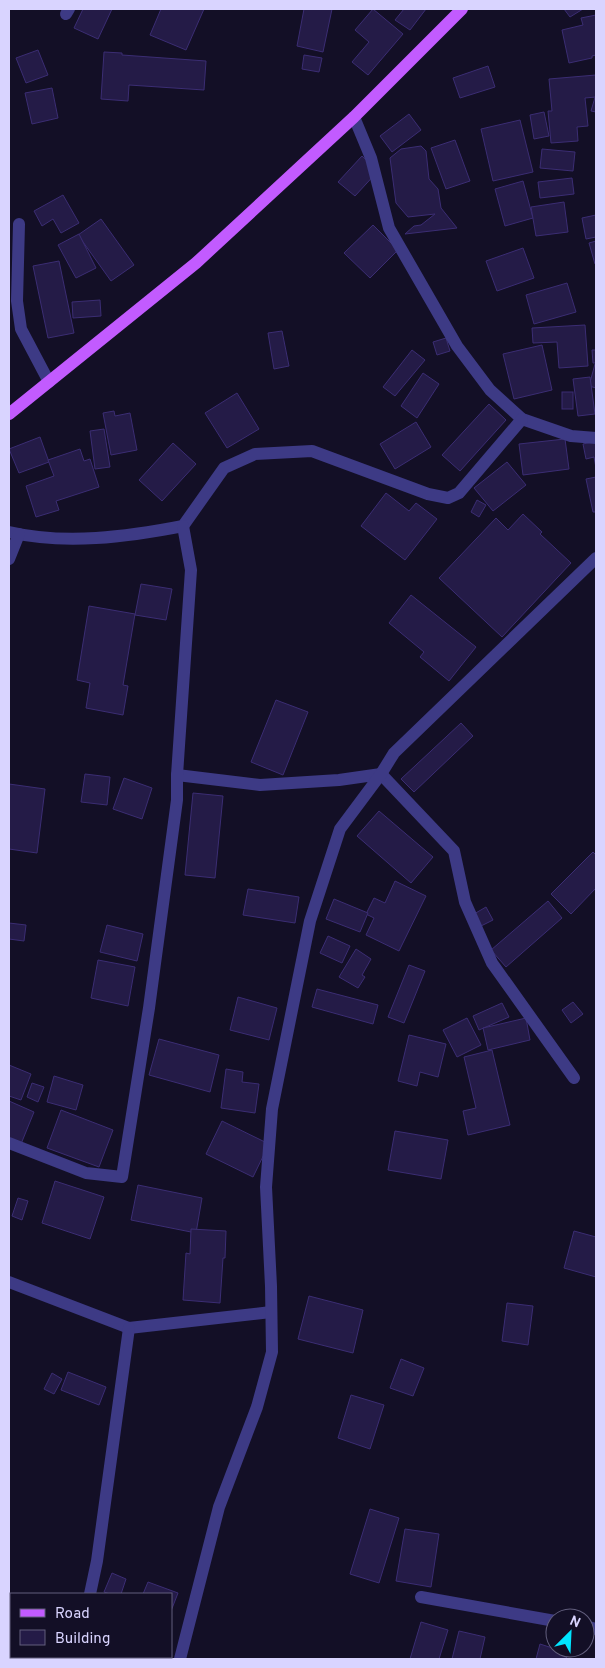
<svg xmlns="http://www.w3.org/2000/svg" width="605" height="1668" viewBox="0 0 605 1668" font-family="Overpass,sans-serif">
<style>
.building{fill:#241b47;stroke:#3b2d73}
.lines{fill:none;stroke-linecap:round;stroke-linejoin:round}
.minor{stroke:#3d3a85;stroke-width:12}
.major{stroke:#c25bff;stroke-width:12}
</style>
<rect width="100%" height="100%" fill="#130f26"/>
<g class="building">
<path d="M83 9H112L98 39 74 28Z"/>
<path d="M161 9H204L186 50 150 35Z"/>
<path d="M304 9H332L323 52 297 46Z"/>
<path d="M373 9 403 34 368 75 352 62 369 42 355 30Z"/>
<path d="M404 9H426L410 30 395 20Z"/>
<path d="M564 9H583L570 17Z"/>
<path d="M596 15V55L592 56V58L569 63 562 30 583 25 581 18Z"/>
<path d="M38 50 48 75 26 83 16 58Z"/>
<path d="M104 52 122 53V55L206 61 204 90 129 85 128 101 101 99Z"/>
<path d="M304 55 322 58 319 72 302 69Z"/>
<path d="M488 66 495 87 460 98 453 78Z"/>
<path d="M596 75V97L585 98 588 126 577 127 578 141 551 143 548 111H552L549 79Z"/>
<path d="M52 88 58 118 32 124 25 93Z"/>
<path d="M596 94V112L591 111Z"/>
<path d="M544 112 549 136 534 139 530 115Z"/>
<path d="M409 114 421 130 392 152 380 136Z"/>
<path d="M520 120 533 172 493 181 481 129Z"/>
<path d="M455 140 470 181 446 189 431 148Z"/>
<path d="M421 146 426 151 429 179 438 189 441 208 457 228 405 234 414 226 421 225 435 214 408 217 396 203 390 158 401 149Z"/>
<path d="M542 149 575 152 573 171 540 168Z"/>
<path d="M362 156 378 171 355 196 338 182Z"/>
<path d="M572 178 574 194 540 198 538 182Z"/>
<path d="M523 181 533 218 505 226 495 189Z"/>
<path d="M63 195 79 223 61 233 53 219 42 226 34 211Z"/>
<path d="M564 202 568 232 536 236 531 207Z"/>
<path d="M596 215V237L586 239 582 218Z"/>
<path d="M101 219 134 265 111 281 78 235Z"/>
<path d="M373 225 398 250 370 278 344 253Z"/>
<path d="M79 234 96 268 76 278 58 245Z"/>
<path d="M596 241V264H595L589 243Z"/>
<path d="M523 248 534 278 497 291 486 261Z"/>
<path d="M59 261 74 333 48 338 33 266Z"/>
<path d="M567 283 576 312 534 324 526 295Z"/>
<path d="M100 300 101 316 73 318 72 302Z"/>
<path d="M585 325 588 366 559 368 557 342 533 343 532 328Z"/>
<path d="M282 331 289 366 274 369 268 333Z"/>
<path d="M446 338 450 351 437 355 433 342Z"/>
<path d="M542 345 552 390 514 399 503 354Z"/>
<path d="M412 350 425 360 395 396 383 387Z"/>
<path d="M592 350H596V363H593Z"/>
<path d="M595 364H596V388L589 386Z"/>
<path d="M423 373 439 384 417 418 401 406Z"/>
<path d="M590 377 595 414 578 416 573 379Z"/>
<rect x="562" y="392" width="11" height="17"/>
<path d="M237 393 259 429 227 448 205 413Z"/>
<path d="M489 404 506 420 460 471 442 455Z"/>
<path d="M114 411 115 416 130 413 137 450 111 455 103 413Z"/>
<path d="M416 422 431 447 395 469 380 444Z"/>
<path d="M104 429 110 467 95 469 90 431Z"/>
<path d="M40 437 49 462 19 473 9 449Z"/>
<path d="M565 439 569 469 523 475 519 444Z"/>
<path d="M596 441V468L594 457 586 459 583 444Z"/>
<path d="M173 443 196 464 162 501 139 480Z"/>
<path d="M80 449 84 461 90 459 99 487 56 501 59 510 36 517 26 486 54 476 48 460Z"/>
<path d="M507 462 526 485 493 511 474 488Z"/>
<path d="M596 477V512H593L586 479Z"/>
<path d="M386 493 409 511 416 503 437 519 405 560 361 526Z"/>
<path d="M477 500 486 505 479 517 471 512Z"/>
<path d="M523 514 542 532 540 534 571 563 502 637 439 578 496 518 508 530Z"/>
<path d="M141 584 172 589 166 620 135 615Z"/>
<path d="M411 595 476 647 449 681 420 657 424 652 389 623Z"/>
<path d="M89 606 135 614 123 685 128 686 123 715 86 708 90 683 77 680Z"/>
<path d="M276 700 308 712 283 775 251 762Z"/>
<path d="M461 723 473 736 414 792 401 779Z"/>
<path d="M85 774 110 777 107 805 81 802Z"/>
<path d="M124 778 152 788 142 819 113 809Z"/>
<path d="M9 784 45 789 37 853 9 849Z"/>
<path d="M193 793 223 796 215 878 185 875Z"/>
<path d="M379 811 433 857 411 883 357 836Z"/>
<path d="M593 852 596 855V888L571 914 551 894Z"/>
<path d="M395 881 426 896 399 951 366 935 374 918 366 914 374 898 385 903Z"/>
<path d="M248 889 299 897 295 923 243 915Z"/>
<path d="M334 899 368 913 360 932 326 919Z"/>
<path d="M548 901 562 918 506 967 491 950Z"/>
<path d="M486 907 493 920 481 926 474 914Z"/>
<path d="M9 923 26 925 24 941 9 939Z"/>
<path d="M107 925 143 934 137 961 100 952Z"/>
<path d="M328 936 350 946 342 963 320 953Z"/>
<path d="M356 949 371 959 362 975 365 977 358 988 339 977Z"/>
<path d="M98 960 135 967 128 1006 91 998Z"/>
<path d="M409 965 425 971 404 1023 388 1017Z"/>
<path d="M317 989 378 1005 373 1024 312 1007Z"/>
<path d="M238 997 277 1008 269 1040 230 1030Z"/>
<path d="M573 1002 583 1014 571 1023 562 1010Z"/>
<path d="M502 1003 509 1017 479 1030 473 1016Z"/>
<path d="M467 1018 481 1045 457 1057 443 1030Z"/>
<path d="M526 1018 530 1040 488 1050 483 1028Z"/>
<path d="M409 1035 446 1044 438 1077 420 1072 417 1086 398 1081Z"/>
<path d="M159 1039 219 1055 210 1092 149 1075Z"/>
<path d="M492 1050 510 1125 468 1135 463 1111 476 1108 464 1057Z"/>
<path d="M9 1065 31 1074 21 1100 9 1096Z"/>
<path d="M226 1069 243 1072 242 1082 259 1084 255 1113 221 1108Z"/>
<path d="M54 1076 83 1085 76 1110 47 1102Z"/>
<path d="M32 1083 44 1087 38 1102 27 1097Z"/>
<path d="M9 1101 34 1112 21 1144 9 1139Z"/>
<path d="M61 1110 113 1130 99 1167 47 1148Z"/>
<path d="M222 1121 269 1144 253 1177 206 1154Z"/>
<path d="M395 1131 448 1140 441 1179 388 1170Z"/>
<path d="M55 1181 104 1197 90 1239 42 1223Z"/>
<path d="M138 1185 202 1198 196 1233 131 1220Z"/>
<path d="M18 1198 28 1201 22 1220 12 1216Z"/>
<path d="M191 1229 226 1231 225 1258H223L220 1303 183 1300 186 1253 190 1254Z"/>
<path d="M574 1231 596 1237V1277L564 1268Z"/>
<path d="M309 1296 363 1310 353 1353 298 1339Z"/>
<path d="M507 1303 533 1306 528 1345 502 1341Z"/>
<path d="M401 1359 424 1368 413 1396 390 1388Z"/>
<path d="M68 1372 106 1387 99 1405 61 1390Z"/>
<path d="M52 1373 62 1379 54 1394 44 1389Z"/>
<path d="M351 1395 384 1405 370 1449 338 1438Z"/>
<path d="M370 1509 399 1518 379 1583 350 1574Z"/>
<path d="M405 1529 439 1534 431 1587 396 1581Z"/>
<path d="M112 1573 126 1579 121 1594H110L104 1592Z"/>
<path d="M148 1582 178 1593 171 1611V1594H143Z"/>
<path d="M421 1622 448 1630 439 1659H410Z"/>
<path d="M459 1631 485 1637 480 1659H452Z"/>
<path d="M540 1644 568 1653 566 1659H536Z"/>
</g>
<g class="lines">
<g class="minor">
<path d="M66 14 69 9"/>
<path d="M354 117 371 158 389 228 457 346 490 390 522 419 571 436 596 438"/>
<path d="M19 224 17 301 21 329 49 382"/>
<path d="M9 532C65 545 127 537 183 526L224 468 255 454 312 451 428 494 448 498 459 493 522 419"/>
<path d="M9 559 19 534"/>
<path d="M177 775 260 785 339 780 381 774 454 851 465 902 492 963 574 1078"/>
<path d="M9 1143 86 1173 122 1177 149 1008 177 800V775L191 570 183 526"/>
<path d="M9 1282 129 1328 271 1312"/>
<path d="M90 1594 97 1561 129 1328"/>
<path d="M421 1597 555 1621"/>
<path d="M585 1626 596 1629"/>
<path d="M76 1659 77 1657"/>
<path d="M180 1659 219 1507 257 1407 272 1352 271 1286 266 1187 272 1109 310 921 340 829 381 774 394 753 596 558"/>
</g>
<path class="major" d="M9 414 196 263 354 117 462 9"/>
</g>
<rect width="605" height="1668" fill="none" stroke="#d9d4ff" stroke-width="20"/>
<rect x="10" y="1593" width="162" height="65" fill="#130f26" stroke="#625e7d"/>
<rect x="20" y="1609" width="25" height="8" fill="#c25bff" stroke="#625e7d"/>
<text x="55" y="1618" font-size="15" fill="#d9d4ff">Road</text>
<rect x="20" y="1630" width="25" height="15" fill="#241b47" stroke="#625e7d"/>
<text x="55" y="1643" font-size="15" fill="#d9d4ff">Building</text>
<g transform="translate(570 1633) rotate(24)"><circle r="24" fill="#130f26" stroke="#625e7d"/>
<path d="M0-4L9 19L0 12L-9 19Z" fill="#00e5ff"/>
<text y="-8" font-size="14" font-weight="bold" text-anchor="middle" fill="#d9d4ff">N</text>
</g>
</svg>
